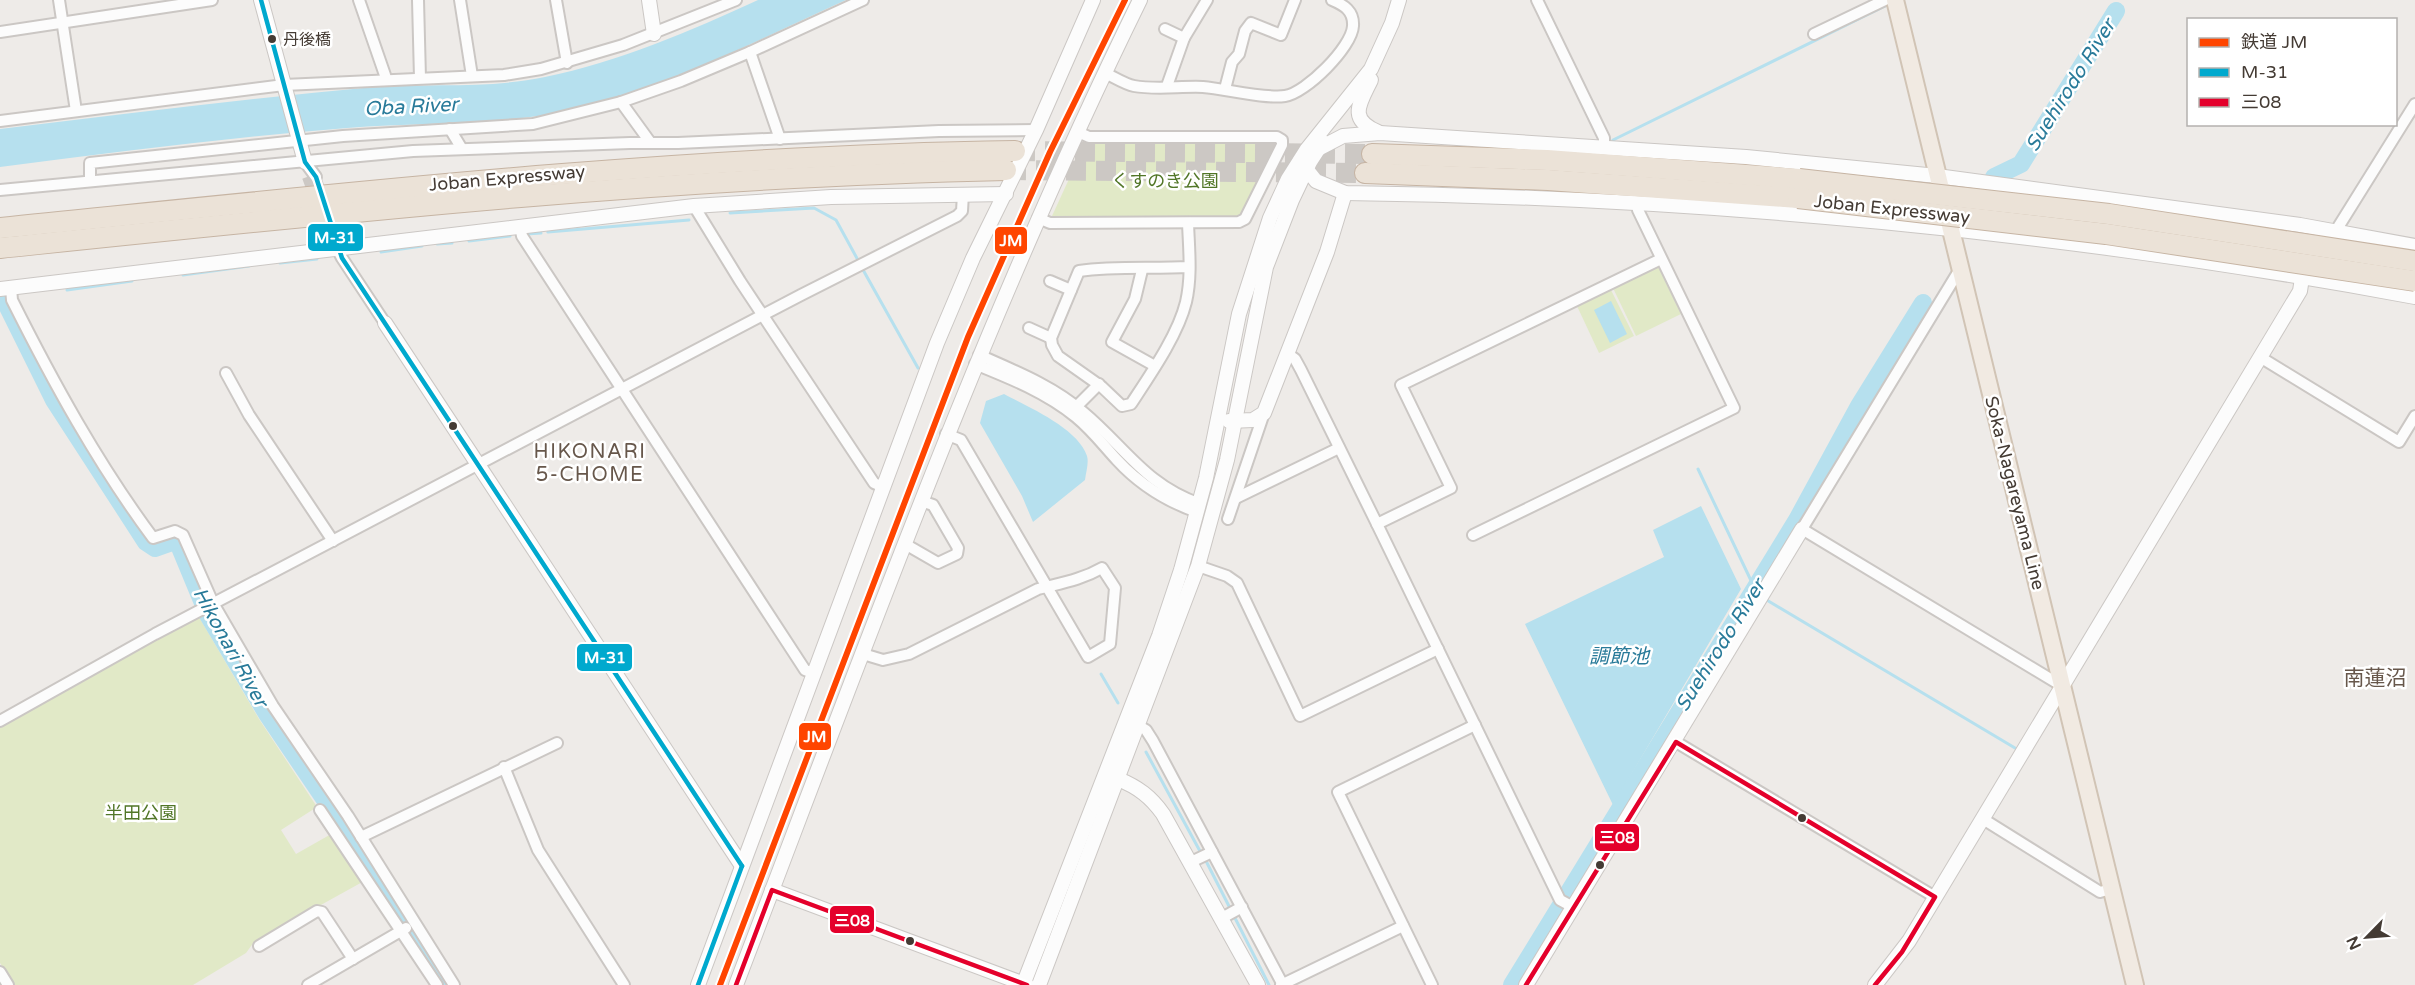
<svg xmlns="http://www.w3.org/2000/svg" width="2415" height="985" viewBox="0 0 2415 985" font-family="'Varela Round','Noto Sans JP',sans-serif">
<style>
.green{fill:#e1e9c7}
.water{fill:#b6e0ee}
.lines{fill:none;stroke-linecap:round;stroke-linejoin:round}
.stream{stroke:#b6e0ee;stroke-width:3}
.river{stroke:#b6e0ee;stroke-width:18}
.minor-tunnel{stroke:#ccc8c4;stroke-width:10;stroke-dasharray:10 5;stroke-linecap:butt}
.motorway-tunnel{stroke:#ccc8c4;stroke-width:20;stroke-dasharray:20 10;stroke-linecap:butt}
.minor-casing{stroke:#cbc7c4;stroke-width:14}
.tertiary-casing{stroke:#cbc7c4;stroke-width:16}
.primary-casing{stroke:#d1c4b5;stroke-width:20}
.motorway-casing{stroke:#c6b4a3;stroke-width:22}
.minor{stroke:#fcfcfc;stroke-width:10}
.tertiary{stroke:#fcfcfc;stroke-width:14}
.primary{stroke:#f1eae2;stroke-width:16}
.motorway{stroke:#ebe2d7;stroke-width:20}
.motorway-bridge-casing{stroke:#c6b4a3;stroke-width:22;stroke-linecap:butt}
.motorway-bridge{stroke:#ebe2d7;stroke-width:20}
.bus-1-casing{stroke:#fff;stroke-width:9}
.bus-2-casing{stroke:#fff;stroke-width:9}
.bus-1{stroke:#00a9ce;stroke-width:4.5}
.bus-2{stroke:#e4002b;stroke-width:4.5}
.rail-1-casing{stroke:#fff;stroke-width:10}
.rail-1{stroke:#ff4500;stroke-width:6}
.bus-dot{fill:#443b34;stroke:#fff;stroke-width:2}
.labels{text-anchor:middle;stroke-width:5;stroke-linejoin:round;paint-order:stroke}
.bus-label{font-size:16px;fill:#443b34;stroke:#fff;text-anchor:start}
.street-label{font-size:18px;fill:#443b34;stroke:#fff}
.park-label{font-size:18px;fill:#517627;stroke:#fff}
.water-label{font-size:20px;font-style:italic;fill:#287a99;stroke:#fff}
.neighbourhood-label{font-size:20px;letter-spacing:1.5px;fill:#67574b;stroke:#fff}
.quarter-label{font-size:21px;fill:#67574b;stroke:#fff}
.line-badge{stroke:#fff;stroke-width:2}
.badge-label{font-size:16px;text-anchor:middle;font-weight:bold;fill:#fff}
</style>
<rect width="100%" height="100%" fill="#eeebe8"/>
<g class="green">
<path d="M1086 142H1275L1277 146 1242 215 1237 218 1054 219 1052 216Z"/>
<path d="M1658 266 1681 314 1636 336 1613 288Z"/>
<path d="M1611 290 1634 336 1599 353 1577 306Z"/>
<path d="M199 617 259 719 317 807 281 830 296 854 333 833 366 880 254 942 246 953 193 985H14L0 963V728L89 676Z"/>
</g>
<g class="water">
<path d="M758 0H846C761 38 672 86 582 108 505 126 425 122 347 128 231 137 115 152 0 167V129C124 114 249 98 374 87 431 83 489 89 545 77 618 62 691 31 758 0Z"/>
<path d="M1611 301 1627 334 1610 343 1594 310Z"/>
<path d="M1004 394C1028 407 1078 428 1087 456 1089 463 1086 472 1085 480L1033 522 1022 496 980 423 986 401Z"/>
<path d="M1701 506 1741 589 1613 805 1525 624 1664 557 1653 530Z"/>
</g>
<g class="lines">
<g class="stream">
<path d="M1613 140 1887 5"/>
<path d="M730 213 814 208 836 220 859 262"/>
<path d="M548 232 689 220"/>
<path d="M526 234 541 233"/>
<path d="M469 241 510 236"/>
<path d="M437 244 452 243"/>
<path d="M381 252 422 246"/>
<path d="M280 263 317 259"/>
<path d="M862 268 918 368"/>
<path d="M183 275 249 266"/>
<path d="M67 290 132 281"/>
<path d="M1698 469 1755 589"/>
<path d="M1765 599 2015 748"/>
<path d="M1101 674 1118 703"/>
<path d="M1146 752 1201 853"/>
<path d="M1205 859 1269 985"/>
</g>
<g class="river">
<path d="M1994 177 2021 164 2116 11"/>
<path d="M3 297 54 400 146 542 155 548 172 542 179 545 208 615 267 714 378 878 445 985"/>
<path d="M1512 985 1797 520 1859 406 1923 303"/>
</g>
<g class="minor-tunnel">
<path d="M307 177 315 199"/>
<path d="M316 177 333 225"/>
</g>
<g class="motorway-tunnel">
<path d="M1015 151 1372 154"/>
<path d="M1006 170 1365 173"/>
</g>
<defs>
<g id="minor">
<path d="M59 0 76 111"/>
<path d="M359 0 386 78"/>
<path d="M418 0 420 78"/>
<path d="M460 0 472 76"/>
<path d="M556 0 567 63"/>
<path d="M1537 0 1604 138V147"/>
<path d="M1165 29 1184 38"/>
<path d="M0 32 212 0"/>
<path d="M1814 34 1885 0"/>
<path d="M750 52 780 139"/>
<path d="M1105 73C1114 77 1124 84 1134 86 1156 90 1181 86 1203 87 1226 89 1264 99 1285 96 1306 93 1352 47 1353 26 1354 11 1344 5 1332 0"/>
<path d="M1167 86 1184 38 1207 0"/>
<path d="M1225 89 1232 62 1239 54 1245 31 1251 23 1281 35 1295 0"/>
<path d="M621 102 650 142"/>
<path d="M0 121 284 85 504 75 541 69 623 45 736 0"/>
<path d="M450 129 462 149"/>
<path d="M305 162 316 177"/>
<path d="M90 181V163L343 136 533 124 621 102 681 81 750 52 863 0"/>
<path d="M0 190 413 151 630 143H678L939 131 1036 130"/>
<path d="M694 206 740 281 874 483 883 487"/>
<path d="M1038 218 1050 223 1239 222 1245 219 1282 145V140L1277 137H1089L1078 132"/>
<path d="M1188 223C1189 249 1192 276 1186 302 1178 335 1150 375 1131 404L1122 406 1102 387 1058 356 1052 345 1051 338 1079 271C1115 266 1152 269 1189 267"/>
<path d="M325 225 342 258 385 323"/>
<path d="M520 226 522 236 805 670 813 673"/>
<path d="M2332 237 2415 104"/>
<path d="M1960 269 1802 529 2062 686"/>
<path d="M1142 270 1135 299 1112 342 1155 366"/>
<path d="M1050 281 1071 290"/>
<path d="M11 288 12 300C53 382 98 464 153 538L175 531 183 535 213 603 273 706 348 816 454 985"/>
<path d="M1029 328 1051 338"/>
<path d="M1288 354 1295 359 1301 370 1377 524 1451 488 1401 385 1661 259"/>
<path d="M979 355C1015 371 1053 386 1083 412 1125 447 1145 485 1200 504"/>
<path d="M2260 357 2399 442 2415 416"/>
<path d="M975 364C1010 378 1047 393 1076 417 1092 430 1104 446 1117 460 1140 485 1166 501 1197 512"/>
<path d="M226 373 249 415 333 541"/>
<path d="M1076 407 1099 384"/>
<path d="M1236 498 1339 448"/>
<path d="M1228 519 1264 413"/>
<path d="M1377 524 1560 900 1573 907"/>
<path d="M1473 535 1734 408 1638 210 1637 203"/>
<path d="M905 544 938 563 957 554 958 548 933 505 921 501"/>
<path d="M1198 566 1227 576 1237 583 1300 716 1438 649"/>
<path d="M863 654 883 660 909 654 1038 589C1061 583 1081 580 1102 568L1115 588 1110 644 1088 657 961 440 946 434"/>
<path d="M0 721 155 634 801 295 957 216 962 211 963 194"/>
<path d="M1139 726 1146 730 1153 741 1283 985"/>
<path d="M1676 742 1935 897"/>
<path d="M504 767 538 850 624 985"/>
<path d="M320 810 437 985"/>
<path d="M1983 819 2100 892 2111 889"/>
<path d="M361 837 557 743"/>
<path d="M1191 862 1212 852"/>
<path d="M1222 918 1242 907"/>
<path d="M259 946 317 911 322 912 353 959"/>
<path d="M0 972 8 985"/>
<path d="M308 985 406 928"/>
<path d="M1281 985 1403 926"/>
<path d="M1432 985 1338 792 1475 725"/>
</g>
<g id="tertiary">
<path d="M261 0 305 162"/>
<path d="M649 0 654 34"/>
<path d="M1371 80C1360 103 1347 119 1378 132"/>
<path d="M1320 148 1343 136 1380 133 1746 157 1937 176 2300 225 2415 246"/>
<path d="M1300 161 1316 181 1345 193C1700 197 2066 232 2415 297"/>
<path d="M0 289 694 206 831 197 1006 194"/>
<path d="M385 323 742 866"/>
<path d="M1229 421 1253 420 1264 413 1327 252 1345 193"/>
<path d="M1118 779C1138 787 1151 797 1163 814L1258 985"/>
<path d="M772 890 1027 985"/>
<path d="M698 985 937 343 973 258 1036 130 1093 0"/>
<path d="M736 985C863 653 983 319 1140 0"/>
<path d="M1023 985 1159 636 1181 570 1206 478 1239 314 1270 218 1288 179 1307 149 1371 69 1392 23 1399 0"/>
<path d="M1039 985 1198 566 1227 460 1266 267 1292 200 1310 162 1323 142"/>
<path d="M1526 985 1802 529"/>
<path d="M1875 985 1909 941 2300 291 2302 278"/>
</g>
<path id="primary" d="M1895 0 2135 985"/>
<g id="motorway">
<path d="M1372 154 1547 160 1799 179"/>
<path d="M1365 173 1548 180 1798 198"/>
<path d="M0 228C338 194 675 156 1015 151"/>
<path d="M0 248C335 213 669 177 1006 170"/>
</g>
</defs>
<use href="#minor" class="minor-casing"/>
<use href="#tertiary" class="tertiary-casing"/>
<use href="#primary" class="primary-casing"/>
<use href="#motorway" class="motorway-casing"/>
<use href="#minor" class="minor"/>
<use href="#tertiary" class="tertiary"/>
<use href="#primary" class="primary"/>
<use href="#motorway" class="motorway"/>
<defs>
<g id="motorway-bridge">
<path d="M1799 179 2109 214 2415 261"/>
<path d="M1798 198 2106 234 2415 281"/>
</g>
</defs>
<use href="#motorway-bridge" class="motorway-bridge-casing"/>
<use href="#motorway-bridge" class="motorway-bridge"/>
<defs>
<g id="bus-1">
<path d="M261 0 305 162 316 177 342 258 742 866"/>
<path d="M698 985 742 866"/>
</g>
<g id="bus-2">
<path d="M736 985 772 890 1027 985"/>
<path d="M1526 985 1676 742 1935 897 1902 952 1875 985"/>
</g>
</defs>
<use href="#bus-1" class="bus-1-casing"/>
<use href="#bus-2" class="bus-2-casing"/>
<use href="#bus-1" class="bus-1"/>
<use href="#bus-2" class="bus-2"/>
<defs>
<path id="rail-1" d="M720 985 968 337 1050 152 1125 0"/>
</defs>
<use href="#rail-1" class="rail-1-casing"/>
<use href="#rail-1" class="rail-1"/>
</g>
<g class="bus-dot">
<circle cx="272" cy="39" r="5"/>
<circle cx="453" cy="426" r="5"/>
<circle cx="1802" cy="818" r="5"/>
<circle cx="1600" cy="865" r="5"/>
<circle cx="910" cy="941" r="5"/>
</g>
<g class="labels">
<g class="bus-label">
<text x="283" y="45">丹後橋</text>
</g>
<g class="street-label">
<text transform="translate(507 178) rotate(-5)" y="6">Joban Expressway</text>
<text transform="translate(1892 209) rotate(6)" y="6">Joban Expressway</text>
<text transform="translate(2015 493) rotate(76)" y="6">Soka-Nagareyama Line</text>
</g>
<g class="park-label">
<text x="1165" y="187">くすのき公園</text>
<text x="141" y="819">半田公園</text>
</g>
<g class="water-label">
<text transform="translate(2070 85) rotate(-58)" y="7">Suehirodo River</text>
<text transform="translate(411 106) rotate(-3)" y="7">Oba River</text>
<text transform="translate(1720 645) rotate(-58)" y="7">Suehirodo River</text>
<text transform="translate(231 647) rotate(61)" y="7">Hikonari River</text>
<text x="1619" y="663">調節池</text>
</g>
<g class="neighbourhood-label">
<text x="590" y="458">HIKONARI<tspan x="590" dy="23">5-CHOME</tspan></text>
</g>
<g class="quarter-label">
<text x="2375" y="685">南蓮沼</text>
</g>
</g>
<g class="line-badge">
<rect x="307" y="223" width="57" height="29" rx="6" fill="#00a9ce"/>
<rect x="994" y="226" width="34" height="29" rx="6" fill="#ff4500"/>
<rect x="576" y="643" width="57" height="29" rx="6" fill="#00a9ce"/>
<rect x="798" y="722" width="34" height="29" rx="6" fill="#ff4500"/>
<rect x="1594" y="823" width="46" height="29" rx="6" fill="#e4002b"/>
<rect x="829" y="905" width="46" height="29" rx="6" fill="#e4002b"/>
</g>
<g class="badge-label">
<text x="335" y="243">M-31</text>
<text x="1011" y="246">JM</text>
<text x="605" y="663">M-31</text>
<text x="815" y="742">JM</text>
<text x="1617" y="843">三08</text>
<text x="852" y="926">三08</text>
</g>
<rect x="2187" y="18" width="210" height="108" fill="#ffffff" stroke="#b4b1ae" stroke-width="1.5"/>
<rect x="2199" y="38" width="30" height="9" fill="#ff4500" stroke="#b4b1ae" stroke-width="1.5"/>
<text x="2241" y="48" font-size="18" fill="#443b34">鉄道 JM</text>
<rect x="2199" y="68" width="30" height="9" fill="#00a9ce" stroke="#b4b1ae" stroke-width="1.5"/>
<text x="2241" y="78" font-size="18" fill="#443b34">M-31</text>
<rect x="2199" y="98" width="30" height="9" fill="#e4002b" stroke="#b4b1ae" stroke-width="1.5"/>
<text x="2241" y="108" font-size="18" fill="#443b34">三08</text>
<g transform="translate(2367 937) rotate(245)" stroke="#ffffff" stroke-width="4.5" paint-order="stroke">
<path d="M0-4.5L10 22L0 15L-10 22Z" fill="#443b34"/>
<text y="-9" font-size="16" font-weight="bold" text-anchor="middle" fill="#443b34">N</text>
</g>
</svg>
